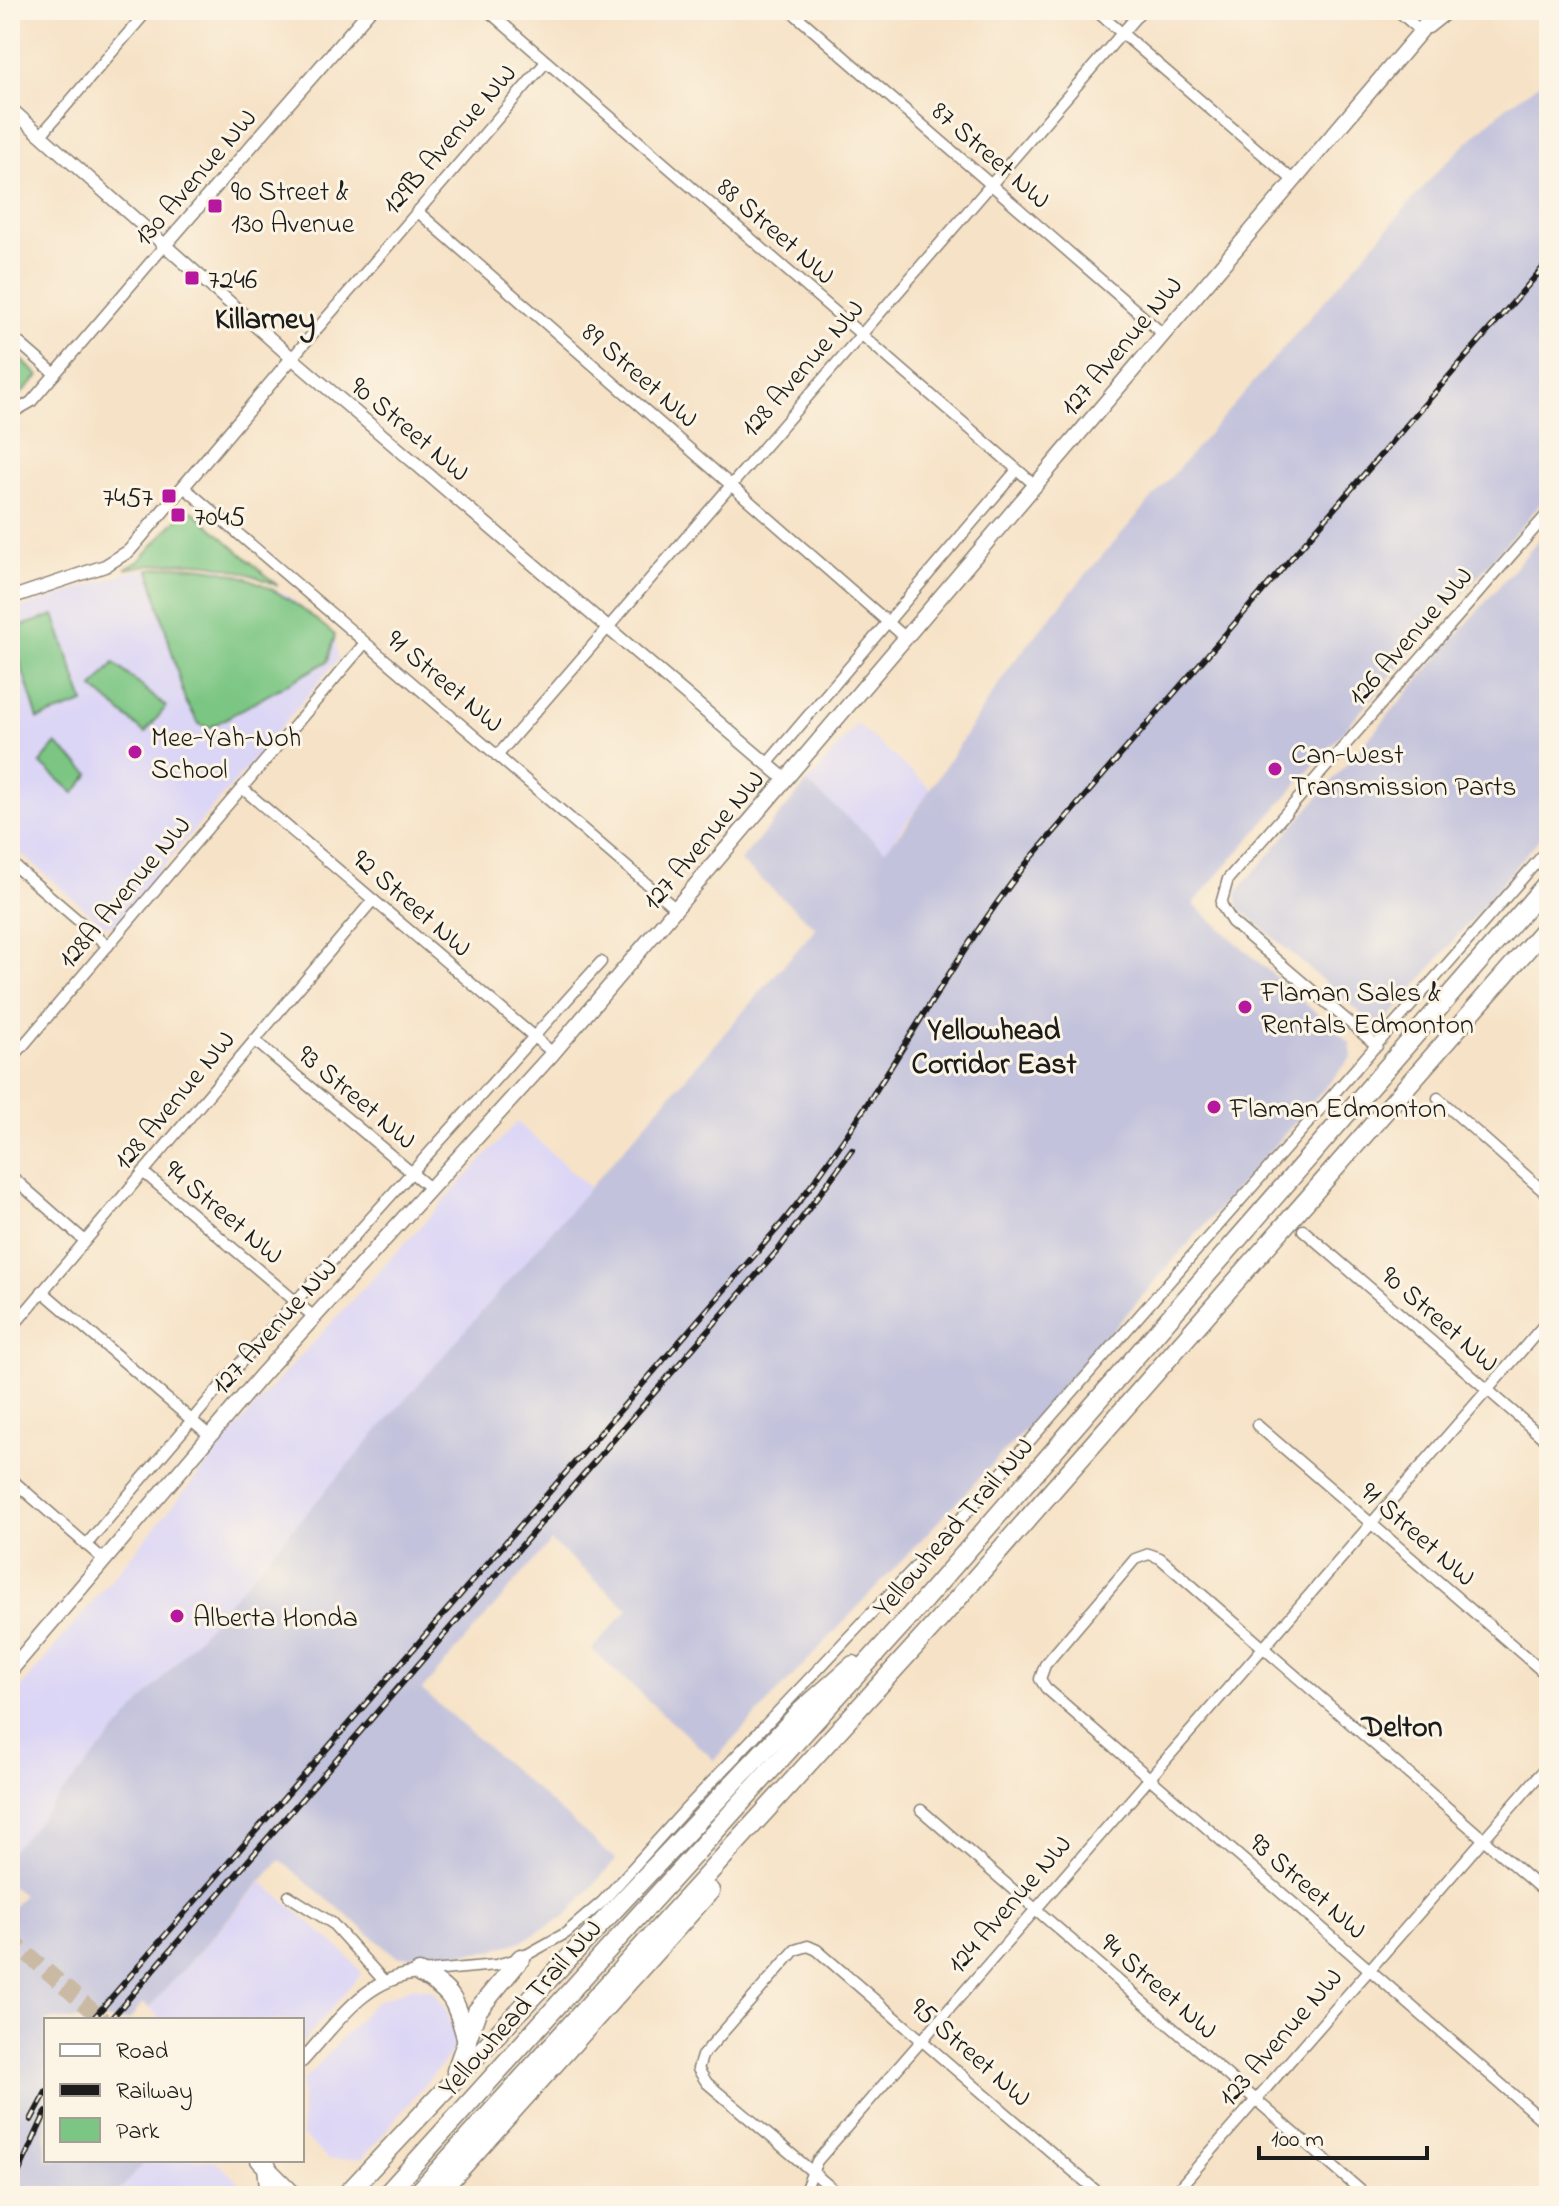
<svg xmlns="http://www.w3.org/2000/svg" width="1559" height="2206" viewBox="0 0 1559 2206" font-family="'Indie Flower',sans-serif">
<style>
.built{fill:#dcd6f6}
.industrial{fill:#c2c2dc}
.green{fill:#7cc683;stroke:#4c7150;stroke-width:2}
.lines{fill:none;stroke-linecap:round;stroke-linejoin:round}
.primary-tunnel{stroke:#cabaa4;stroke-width:16;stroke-dasharray:16 8;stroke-linecap:butt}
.minor-casing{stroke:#897f71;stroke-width:13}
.tertiary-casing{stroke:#897f71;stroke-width:15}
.secondary-casing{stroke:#897f71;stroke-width:17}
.primary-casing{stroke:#897f71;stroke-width:19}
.motorway-casing{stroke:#897f71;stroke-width:21}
.minor{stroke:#fff;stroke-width:10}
.tertiary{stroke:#fff;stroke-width:12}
.secondary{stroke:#fff;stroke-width:14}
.primary{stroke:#fff;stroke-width:16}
.motorway{stroke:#fff;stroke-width:18}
.rail-casing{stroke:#1c1c1c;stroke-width:6}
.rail{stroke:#fcf5e5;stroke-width:3;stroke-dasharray:9;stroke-linecap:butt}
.poi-dot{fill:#b5179e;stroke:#fcf5e5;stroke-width:3}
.labels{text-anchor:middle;stroke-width:6;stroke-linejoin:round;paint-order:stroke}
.street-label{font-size:28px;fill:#1c1c1c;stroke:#fcf5e5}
.poi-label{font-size:28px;fill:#1c1c1c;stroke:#fcf5e5;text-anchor:start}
.neighbourhood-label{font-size:30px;font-weight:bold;fill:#1c1c1c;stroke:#fcf5e5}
</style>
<rect width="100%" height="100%" fill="#fcf5e5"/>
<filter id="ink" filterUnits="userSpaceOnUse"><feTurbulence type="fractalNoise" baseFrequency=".0125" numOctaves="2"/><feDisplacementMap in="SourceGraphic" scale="16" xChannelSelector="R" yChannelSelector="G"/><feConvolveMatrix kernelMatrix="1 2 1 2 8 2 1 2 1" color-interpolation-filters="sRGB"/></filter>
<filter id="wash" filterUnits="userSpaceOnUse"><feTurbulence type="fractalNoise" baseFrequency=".006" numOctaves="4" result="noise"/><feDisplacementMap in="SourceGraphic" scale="32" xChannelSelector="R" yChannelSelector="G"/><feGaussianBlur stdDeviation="1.8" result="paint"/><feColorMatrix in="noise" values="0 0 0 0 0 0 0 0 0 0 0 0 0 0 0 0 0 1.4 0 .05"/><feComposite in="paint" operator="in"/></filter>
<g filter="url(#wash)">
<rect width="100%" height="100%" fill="#f6e2c6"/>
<g class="built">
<path d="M175 566 216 568 243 575 287 595 335 635 338 659 113 926 104 925 10 844V612L130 572Z"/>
<path d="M857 724 931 789 885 851 807 783Z"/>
<path d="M517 1122 590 1188 10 1853V1701L269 1390Z"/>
<path d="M262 1882 344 1952 362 1973 302 2043V2020H162L149 2008Z"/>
<path d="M413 1987 432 1990 446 2008 458 2045 362 2159 329 2160 302 2135V2082L375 2002Z"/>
<path d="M146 2160H215L253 2196H115Z"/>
</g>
<g class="industrial">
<path d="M1549 77V494L1193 904 1350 1043 1352 1057 1030 1424 714 1760 592 1650 628 1609 551 1541 422 1690 616 1860 567 1915 522 1941 490 1951 397 1957 280 1860 149 2008 143 2003 129 2020H46V2160H146L115 2196H10V1911L23 1895 10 1885V1853L816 928 740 861 807 783 885 850 906 826 1012 664 1081 580 1441 167 1507 106Z"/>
<path d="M1549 528V827L1388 1019 1372 1023 1238 907 1236 893Z"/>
</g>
<g class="green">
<path d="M10 348 39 376 10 404Z"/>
<path d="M185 510 194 512 278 586C222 560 186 558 125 569L139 561Z"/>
<path d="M175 566C247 567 282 591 335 635L328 661 209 728 199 724 185 700 149 569Z"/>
<path d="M54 615 84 703 38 719 10 630Z"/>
<path d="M114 663 166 707 145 733 93 688Z"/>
<path d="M56 744 90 774 74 793 40 763Z"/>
</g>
</g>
<g filter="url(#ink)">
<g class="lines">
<path class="primary-tunnel" d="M10 1939 103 2020"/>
<defs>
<g id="minor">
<path d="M487 10 1035 485"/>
<path d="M790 10 1163 334"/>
<path d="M1095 10 1294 181"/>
<path d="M1397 10 1421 31"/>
<path d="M41 135 148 10"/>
<path d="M417 211 906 638"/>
<path d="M10 335 55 374"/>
<path d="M292 358 546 62"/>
<path d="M10 414 31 402 166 244"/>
<path d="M185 488 676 909"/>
<path d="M497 756 1142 10"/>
<path d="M767 764 1017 470"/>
<path d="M242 788 553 1053"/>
<path d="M10 862 108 946"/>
<path d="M254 1040 431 1189"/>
<path d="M1377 1046 1232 922 1221 904 1228 879 1549 512"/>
<path d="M10 1061 365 643"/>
<path d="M1438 1098 1549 1196"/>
<path d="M143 1172 314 1317"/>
<path d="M10 1175 85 1241"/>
<path d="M1303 1230 1549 1443"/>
<path d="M42 1291 210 1436"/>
<path d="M10 1330 373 900"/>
<path d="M1257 1425 1549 1677"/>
<path d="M10 1478 104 1560"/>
<path d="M86 1545 242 1361 601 962"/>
<path d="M1265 1646 1549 1319"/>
<path d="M921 1810 1367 2196"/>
<path d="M289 1896 332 1923 383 1980"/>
<path d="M1549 1896 1160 1558 1149 1554 1135 1559 1045 1665 1040 1679 1046 1688 1549 2126"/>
<path d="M421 1972 496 1965 521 1958 566 1933 602 1902 683 1812 970 1509 1549 848"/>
<path d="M803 2196 817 2161 1262 1649"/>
<path d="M841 2196 707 2083 698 2069 702 2056 795 1950 808 1946 817 1950 1102 2196"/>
<path d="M1172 2196 1549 1764"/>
</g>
<g id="tertiary">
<path d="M10 108 292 358 786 780"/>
<path d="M166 244 370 10"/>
<path d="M10 598 105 566 129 551 292 358"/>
<path d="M302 2061C336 2024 365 1977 419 1973"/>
</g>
<g id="secondary">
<path d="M1428 26 1448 10"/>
<path d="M10 1671 260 1377 553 1053 1421 31 1433 10"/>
</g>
<path id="primary" d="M259 2160 295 2196"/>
<g id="motorway">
<path d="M419 1973C455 1991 456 2003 467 2041"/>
<path d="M456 2071 477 2011 521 1958"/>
<path d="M267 2167 270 2196"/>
<path d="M345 2196 801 1711 853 1665"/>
<path d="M385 2196 918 1607 1549 881"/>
<path d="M415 2196 938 1621 1549 924"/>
<path d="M436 2196 710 1891"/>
</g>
</defs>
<use href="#minor" class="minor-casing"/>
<use href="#tertiary" class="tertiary-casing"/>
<use href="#secondary" class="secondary-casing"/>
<use href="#primary" class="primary-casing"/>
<use href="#motorway" class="motorway-casing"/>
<use href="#minor" class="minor"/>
<use href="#tertiary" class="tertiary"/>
<use href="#secondary" class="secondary"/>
<use href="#primary" class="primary"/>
<use href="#motorway" class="motorway"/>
<defs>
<g id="rail">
<path d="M92 2020 783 1222C874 1110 937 978 1026 864L1549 261"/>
<path d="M110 2020 779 1249 852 1150"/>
<path d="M31 2120 46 2092"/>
<path d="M10 2191 46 2112"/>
</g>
</defs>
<use href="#rail" class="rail-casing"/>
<use href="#rail" class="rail"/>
</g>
</g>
<g class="poi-dot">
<rect x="207" y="198" width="16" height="16" rx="4"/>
<rect x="184" y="270" width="16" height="16" rx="4"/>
<rect x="161" y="488" width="16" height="16" rx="4"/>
<rect x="170" y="507" width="16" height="16" rx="4"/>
<circle cx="135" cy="752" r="8"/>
<circle cx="1275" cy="769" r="8"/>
<circle cx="1245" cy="1007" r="8"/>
<circle cx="1214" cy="1107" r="8"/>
<circle cx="177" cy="1616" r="8"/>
</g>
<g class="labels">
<g class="street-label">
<text transform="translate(448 138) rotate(-49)" y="10">129B Avenue NW</text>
<text transform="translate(992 154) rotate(41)" y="10">87 Street NW</text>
<text transform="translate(194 176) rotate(-49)" y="10">130 Avenue NW</text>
<text transform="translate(777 230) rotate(41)" y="10">88 Street NW</text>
<text transform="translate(1120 345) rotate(-50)" y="10">127 Avenue NW</text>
<text transform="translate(801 367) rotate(-49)" y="10">128 Avenue NW</text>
<text transform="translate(641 374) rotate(41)" y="10">89 Street NW</text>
<text transform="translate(411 428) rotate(40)" y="10">90 Street NW</text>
<text transform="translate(1409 635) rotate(-49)" y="10">126 Avenue NW</text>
<text transform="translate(446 680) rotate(40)" y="10">91 Street NW</text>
<text transform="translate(702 839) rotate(-50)" y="10">127 Avenue NW</text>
<text transform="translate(123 891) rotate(-50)" y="10">128A Avenue NW</text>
<text transform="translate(413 902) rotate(41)" y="10">92 Street NW</text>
<text transform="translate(358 1096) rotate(40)" y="10">93 Street NW</text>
<text transform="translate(173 1099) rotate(-50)" y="10">128 Avenue NW</text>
<text transform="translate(225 1211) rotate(40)" y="10">94 Street NW</text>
<text transform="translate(1441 1318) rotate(41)" y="10">90 Street NW</text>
<text transform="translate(273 1325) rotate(-48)" y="10">127 Avenue NW</text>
<text transform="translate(952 1526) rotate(-49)" y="10">Yellowhead Trail NW</text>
<text transform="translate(1419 1533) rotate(41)" y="10">91 Street NW</text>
<text transform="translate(1309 1885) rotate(41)" y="10">93 Street NW</text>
<text transform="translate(1008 1903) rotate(-49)" y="10">124 Avenue NW</text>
<text transform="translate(1160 1985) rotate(41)" y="10">94 Street NW</text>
<text transform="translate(519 2007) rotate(-48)" y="10">Yellowhead Trail NW</text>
<text transform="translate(1279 2036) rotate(-49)" y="10">123 Avenue NW</text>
<text transform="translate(972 2051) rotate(41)" y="10">95 Street NW</text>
</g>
<g class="poi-label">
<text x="231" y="200">90 Street &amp;<tspan x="231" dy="32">130 Avenue</tspan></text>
<text x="208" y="288">7246</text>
<text x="153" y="506" text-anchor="end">7457</text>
<text x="194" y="525">7045</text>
<text x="151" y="746">Mee-Yah-Noh<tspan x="151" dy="32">School</tspan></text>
<text x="1291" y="763">Can-West<tspan x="1291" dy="32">Transmission Parts</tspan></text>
<text x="1261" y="1001">Flaman Sales &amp;<tspan x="1261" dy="32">Rentals Edmonton</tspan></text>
<text x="1230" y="1117">Flaman Edmonton</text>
<text x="193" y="1626">Alberta Honda</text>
</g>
<g class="neighbourhood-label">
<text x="265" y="328">Killarney</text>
<text x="994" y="1039">Yellowhead<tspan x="994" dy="34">Corridor East</tspan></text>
<text x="1402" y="1736">Delton</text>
</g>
</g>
<rect width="1559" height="2206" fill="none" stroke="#fcf5e5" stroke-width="40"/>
<rect x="44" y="2018" width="260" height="144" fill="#fcf5e5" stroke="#a29e95" stroke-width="2"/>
<rect x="60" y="2044" width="40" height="12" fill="#ffffff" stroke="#a29e95" stroke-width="2"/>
<text x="116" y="2058" font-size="24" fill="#1c1c1c">Road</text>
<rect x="60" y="2084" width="40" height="12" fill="#1c1c1c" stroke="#a29e95" stroke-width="2"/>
<text x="116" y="2098" font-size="24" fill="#1c1c1c">Railway</text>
<rect x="60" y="2118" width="40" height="24" fill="#7cc683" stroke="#a29e95" stroke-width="2"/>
<text x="116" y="2138" font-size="24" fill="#1c1c1c">Park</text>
<path d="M1259 2146v12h168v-12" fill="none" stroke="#1c1c1c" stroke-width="4"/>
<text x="1271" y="2146" font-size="24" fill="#1c1c1c" stroke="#fcf5e5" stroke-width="6" paint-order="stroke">100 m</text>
</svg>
